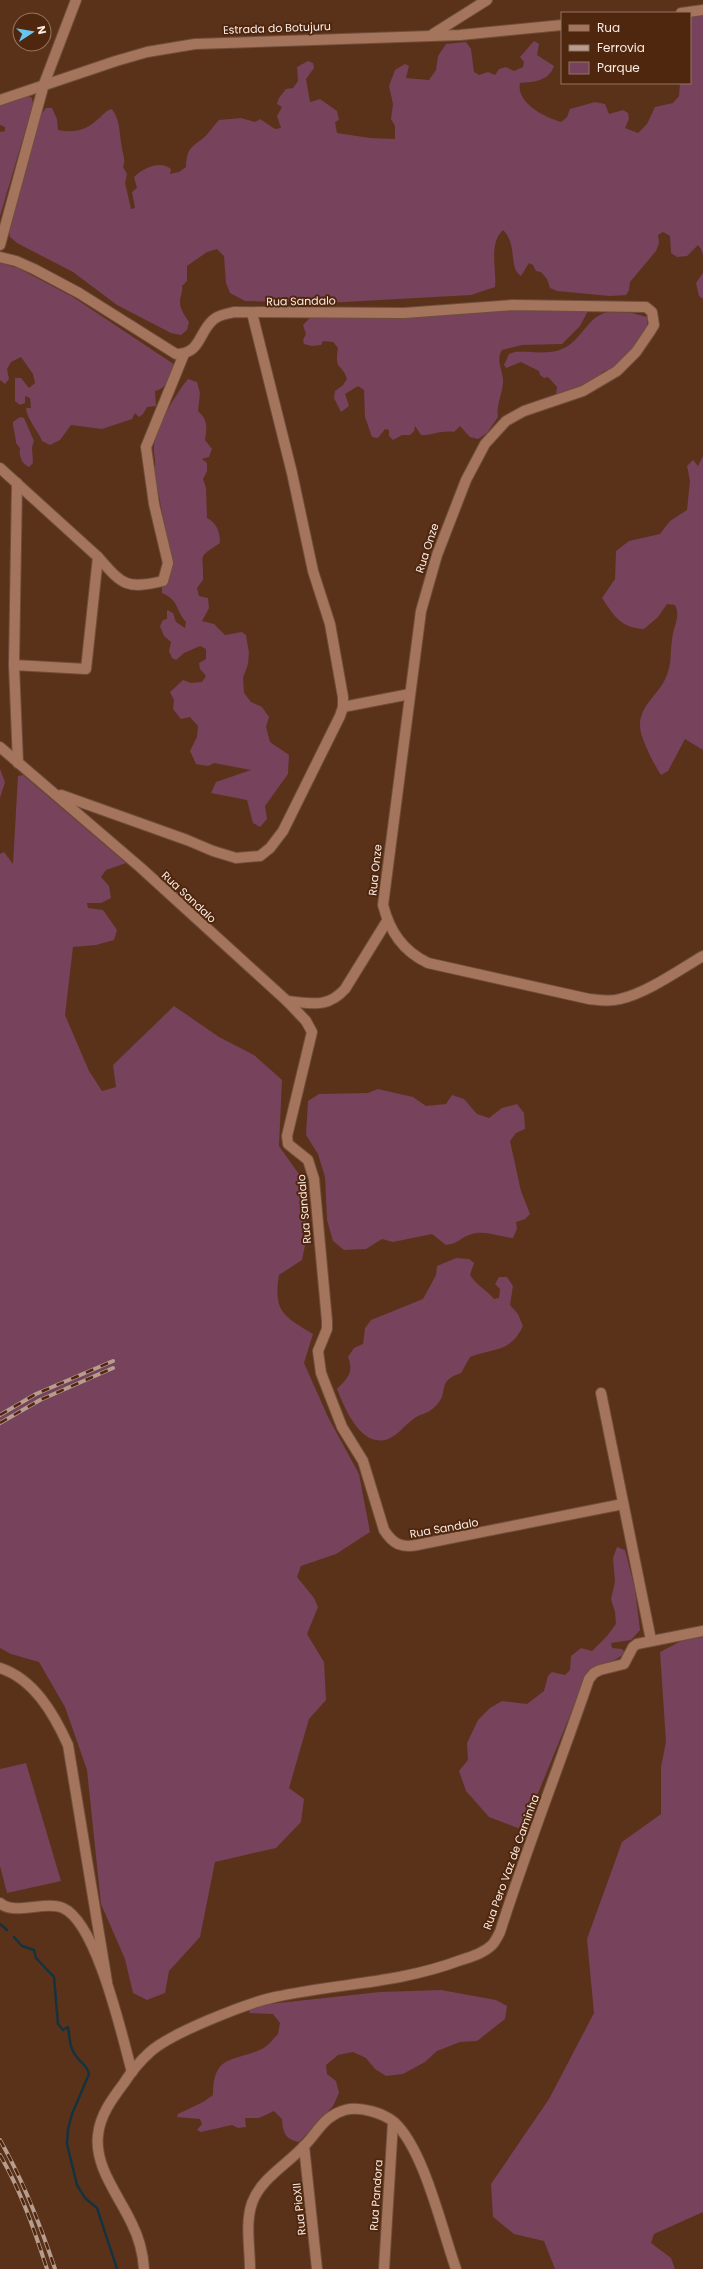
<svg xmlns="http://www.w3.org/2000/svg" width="703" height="2269" viewBox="0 0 703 2269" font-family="Poppins,sans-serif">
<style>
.green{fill:#76425c}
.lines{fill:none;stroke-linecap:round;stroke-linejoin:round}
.stream{stroke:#15323e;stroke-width:2.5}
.minor-casing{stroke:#6f4f3c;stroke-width:12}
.minor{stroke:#a4755c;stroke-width:10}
.rail-casing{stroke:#b79d8e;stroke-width:4}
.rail{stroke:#4f270f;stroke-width:2.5;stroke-dasharray:8;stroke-linecap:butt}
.labels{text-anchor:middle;stroke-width:4;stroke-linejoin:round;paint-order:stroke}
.street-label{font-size:11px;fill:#fbebe3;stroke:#4f270f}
</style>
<rect width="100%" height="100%" fill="#5a321a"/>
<g class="green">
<path d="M703 14V255L701 249 698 245 687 256 677 257 671 253 670 236 663 232 658 235 659 243 656 251 630 282 629 290 626 295 610 296 557 291 550 288 547 279 541 272 536 271 533 265 529 263 521 276C508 268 518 244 503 230 488 244 497 270 495 287L471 295 326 303 245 301 230 293 226 283 224 256 217 249 207 252 187 266V281L182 286C183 293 180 296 180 302 180 309 185 316 189 322L187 330 181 335 171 333 117 305 73 272 17 243 10 237 8 227 39 117 46 108H52L57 119 58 130C73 133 85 131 97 120 103 115 105 111 112 109 121 122 119 134 122 148 123 156 126 159 123 167L127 174 125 183 131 209 135 208 132 192 137 188 134 177C143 168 160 160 171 169L170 174 179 172 186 167C187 150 189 149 202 139 208 135 213 126 219 120L241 118 255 122 260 119 275 129 281 128 277 116 282 107 277 104 279 98 286 89 293 88 298 81 297 67 308 61 313 63 314 68 306 79 310 102 320 99 337 111 339 120 335 122 337 133 370 138 395 139V126L391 119 393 104 389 86 395 70 405 64 409 66 406 78 429 80 436 70 438 56 446 44 466 42 471 49 474 72 479 75 488 72 495 75 499 69 506 67 514 71 523 67 524 62 520 57 534 41 539 44 537 55 554 66C549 81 534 82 520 83 516 103 544 117 561 122L567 117 570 109 595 102 605 104 609 114 623 110 628 113 629 119 625 128 638 133 647 124 655 107 673 103 679 96 680 83H690V15Z"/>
<path d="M27 95 32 98 33 104 0 216V132L5 131V127L0 125V105Z"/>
<path d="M0 263 18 268 73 297 175 365C170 376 168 388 155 391L156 406 147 407 143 414 139 417 135 413 132 419 102 429 71 425 60 440 50 445 42 441C38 430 27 420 26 408H31L30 398 25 396V403L20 405 15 401V378H21L29 388 35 383 33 374 21 357 11 362 7 369 9 379 5 384 0 380Z"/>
<path d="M703 273V299L699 296 696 283Z"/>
<path d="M514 308 588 311 580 326 562 344 522 345 502 350C495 362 504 371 503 383 502 395 496 405 498 417L487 433 478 439 470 437 460 426 454 432C441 430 431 436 421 435L415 426 414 431 410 435H402L393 440 389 436V430L385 429 378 438 372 437 365 417 364 390 358 386 345 394 349 406 341 412 334 398 335 391 343 385 347 379C342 363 334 371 338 348L333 342 323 341 321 345 312 346 304 344 303 340 306 334 303 325 311 317Z"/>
<path d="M608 312 632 313 647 317V330L622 361 612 368 602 372 600 377 559 395 556 394 557 387 548 377 544 378 540 375 539 371 521 362 506 368 504 365 509 354 515 352C529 351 549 355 562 349 582 341 587 316 608 312Z"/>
<path d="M188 379 197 382 200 393 198 411C208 420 207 427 205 440L212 449 209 457 202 459 207 463V471L203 479 206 488 207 518C217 523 220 532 220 543 196 559 204 553 203 580L197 588 199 596 208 598 209 608 202 621 214 624 225 635 242 632 246 635 249 653 248 664 243 678 244 693 251 702 262 707 269 717 266 727 270 742 289 755 288 774 265 806 267 819 260 827 253 823 247 800 211 793 216 782 251 770 214 763 208 766 196 764 190 751 197 737 198 726 190 717 181 719 173 709 174 700 170 692 183 680 191 683 202 682 206 676 200 669 199 663 206 659V649L200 646 184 653 176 660 172 658 169 651 171 642 164 636 160 626 163 620 167 619V610L173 613 176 622 185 628 186 622C175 610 180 601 162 593V587C171 577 172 570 171 557L154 471C157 461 153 455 154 446 155 428 177 392 188 379Z"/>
<path d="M20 417 24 418 34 441 32 447 33 463 29 467C21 464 19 455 20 448L16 443C16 436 13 430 13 422Z"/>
<path d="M703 456V750L685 739 668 771 661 775C654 764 641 740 640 727 639 705 659 695 666 677 672 664 670 653 672 640 673 627 681 617 675 605L667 604 658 617 644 629C621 628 614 616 602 598L615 579 616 551 629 541 660 534 670 521 687 510 690 481 687 466 693 460 698 466Z"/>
<path d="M0 769 5 782 0 798Z"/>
<path d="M23 775 126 863 106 870 101 877 109 886 111 898 101 903H87L88 908 103 910 117 930 114 940 96 945 73 947 65 1015 89 1071 102 1091 116 1087 113 1065 174 1006 219 1037 254 1055 282 1080 279 1146 301 1177 308 1231 302 1260 279 1275C273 1312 284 1316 313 1334L304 1363 328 1417 359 1474 370 1532 336 1554 301 1566 297 1577 314 1598 318 1607 307 1634 324 1662 326 1700 309 1719 289 1788 304 1799 301 1822 276 1848 215 1862 200 1937 169 1971 165 1993 147 2000 133 1993 125 1959 101 1904 87 1770 65 1707 39 1662 11 1654 0 1648V854L4 852 13 864 18 776Z"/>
<path d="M378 1089 413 1097 426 1106 446 1104 452 1095 464 1099 477 1114 489 1118 502 1108 517 1104 524 1113 525 1129 516 1133 510 1141 521 1191 530 1214 525 1219 516 1222 517 1229 513 1238C499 1237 483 1229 469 1235 458 1239 460 1243 446 1245L432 1234 393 1242 382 1239 366 1249 344 1250 333 1241 327 1220 325 1177 318 1154 306 1135 308 1101 319 1094 368 1093Z"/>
<path d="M456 1258 469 1259 474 1263 470 1275C477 1286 486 1289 494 1299L499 1298 500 1289 495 1284 499 1277H507L513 1286 510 1305 518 1314 523 1326C510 1353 495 1347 470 1357L461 1373C437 1381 448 1391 439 1402 428 1416 422 1412 412 1420 404 1426 397 1436 388 1439 361 1449 344 1407 337 1389 348 1378 354 1372 348 1357L354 1348 363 1344 365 1328 371 1320 423 1299 436 1275 437 1266Z"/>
<path d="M617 1547 625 1550 635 1589 640 1630 631 1640 611 1643 612 1648 622 1649 625 1653C612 1664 602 1663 588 1671L523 1830 489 1817 466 1791 459 1771 468 1760 467 1743 478 1720 490 1708 502 1701 527 1704 544 1691 548 1676 552 1672 565 1675 570 1670 571 1656 581 1648 592 1651 607 1636 616 1624 615 1612 611 1599 615 1582 613 1558Z"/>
<path d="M703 1637V2212L654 2234 651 2243 671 2258 675 2269H555L544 2241 514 2234 493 2217 491 2184 549 2099 594 2013 587 1939 622 1842 661 1814V1767L666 1742 660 1652 683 1640Z"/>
<path d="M26 1763 61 1881 7 1893 0 1866V1769Z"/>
<path d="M441 1990 496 2000 507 2006 505 2019 477 2041 460 2042 437 2051 425 2062 403 2074 386 2076 375 2069 366 2058 353 2052 338 2055 326 2065 327 2074 336 2081 339 2093 333 2106 299 2142C285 2139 283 2133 282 2119L274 2111 259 2118H245L246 2127 238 2128 232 2125 201 2132 197 2130 202 2124 200 2119 177 2117 178 2114 203 2102 213 2095C213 2054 233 2062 262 2049 268 2046 274 2038 278 2034L280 2023 273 2014 249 2013 251 2008 269 2004 380 1992Z"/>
</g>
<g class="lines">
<g class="stream">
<path d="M0 1924 7 1930"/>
<path d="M14 1937 22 1946 34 1950 36 1958 54 1977 58 2024 63 2030 68 2027C70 2038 69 2047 76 2056 81 2063 87 2065 89 2074L72 2114 68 2129 67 2144 77 2185 85 2198 97 2208 117 2269"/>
</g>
<defs>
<g id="minor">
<path d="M681 13 703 10"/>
<path d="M433 34 487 0"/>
<path d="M0 100 116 61 147 52 195 44 460 35 562 25"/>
<path d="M0 245 44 84 76 0"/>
<path d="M0 257 16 261 34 269 79 293 176 354C201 354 198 333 213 320 219 314 227 314 234 312L404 313 512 305 646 307 652 312 654 325 649 333 636 352 617 371 583 391 524 411 506 421 485 444 466 480 437 555 421 611 383 905C390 932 403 951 428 963L589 999C599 1000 609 1002 620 999 647 993 679 970 703 956"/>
<path d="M0 468 98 557 86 669 14 665 18 763"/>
<path d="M98 557C122 584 125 590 163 581L168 563 154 504 146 447 184 354"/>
<path d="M14 665 17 483"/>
<path d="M343 707 410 694"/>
<path d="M0 747 141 868 287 1001 306 1021 312 1032 287 1136 288 1144 308 1160 314 1179 327 1321V1329L318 1351 321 1373 342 1427 363 1461 384 1530C393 1544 401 1548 417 1545L623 1504"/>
<path d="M61 795 187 840 213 851 236 858 260 856 270 848 283 831 340 716 343 707V697L330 624 313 571 292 473 252 313"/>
<path d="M287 1001C311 1003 327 1009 345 989L387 921"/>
<path d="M601 1393 651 1640"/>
<path d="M0 1668C34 1679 54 1714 68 1745L107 1982"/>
<path d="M0 1903C14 1916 46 1900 63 1908 97 1923 122 2036 132 2072"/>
<path d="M304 2146 317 2269"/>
<path d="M144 2269C143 2253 139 2238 132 2224 120 2197 94 2167 98 2135 100 2115 112 2099 124 2083 131 2072 140 2061 150 2052 171 2033 247 2003 275 1997 339 1983 397 1984 461 1960 471 1957 484 1953 492 1945 495 1942 498 1936 500 1932 527 1847 560 1764 589 1679L594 1673 600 1670 624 1664 633 1647 637 1644 703 1631"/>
<path d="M250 2269C250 2248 245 2223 252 2203 261 2178 288 2164 305 2145 313 2137 320 2125 329 2118 333 2115 341 2111 345 2110 360 2106 383 2113 394 2122 424 2149 442 2230 456 2269"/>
<path d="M384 2269 393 2122"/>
</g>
</defs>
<use href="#minor" class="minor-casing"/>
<use href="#minor" class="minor"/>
<defs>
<g id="rail">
<path d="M0 1415 36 1394 113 1361"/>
<path d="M0 1423 40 1400 113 1368"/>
<path d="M0 2140C24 2182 40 2224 55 2269"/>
<path d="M0 2155C21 2191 34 2229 47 2269"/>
</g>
</defs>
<use href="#rail" class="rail-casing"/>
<use href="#rail" class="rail"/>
</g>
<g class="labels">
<g class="street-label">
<text transform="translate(277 28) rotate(-2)" y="4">Estrada do Botujuru</text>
<text transform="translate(301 301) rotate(-1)" y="4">Rua Sandalo</text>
<text transform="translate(427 548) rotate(-72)" y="4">Rua Onze</text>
<text transform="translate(375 870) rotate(-84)" y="4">Rua Onze</text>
<text transform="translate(189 897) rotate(43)" y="4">Rua Sandalo</text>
<text transform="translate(304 1209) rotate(-95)" y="4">Rua Sandalo</text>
<text transform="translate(444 1528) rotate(-10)" y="4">Rua Sandalo</text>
<text transform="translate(511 1862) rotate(-70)" y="4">Rua Pero Vaz de Caminha</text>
<text transform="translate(376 2195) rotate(-86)" y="4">Rua Pandora</text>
<text transform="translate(299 2209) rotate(-96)" y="4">Rua PioXII</text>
</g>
</g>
<rect x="561" y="12" width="130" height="72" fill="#4f270f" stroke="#947564"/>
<rect x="569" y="25" width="20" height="6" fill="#a4755c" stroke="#947564"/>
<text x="597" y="32" font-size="12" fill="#fbebe3">Rua</text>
<rect x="569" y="45" width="20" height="6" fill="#b79d8e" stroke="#947564"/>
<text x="597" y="52" font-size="12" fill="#fbebe3">Ferrovia</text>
<rect x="569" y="62" width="20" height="12" fill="#76425c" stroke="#947564"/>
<text x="597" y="72" font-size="12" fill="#fbebe3">Parque</text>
<g transform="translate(32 32) rotate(78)"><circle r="19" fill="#4f270f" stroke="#947564"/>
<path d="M0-3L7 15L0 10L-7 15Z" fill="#66c4ef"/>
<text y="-6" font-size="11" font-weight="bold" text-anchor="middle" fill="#fbebe3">N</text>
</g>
</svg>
